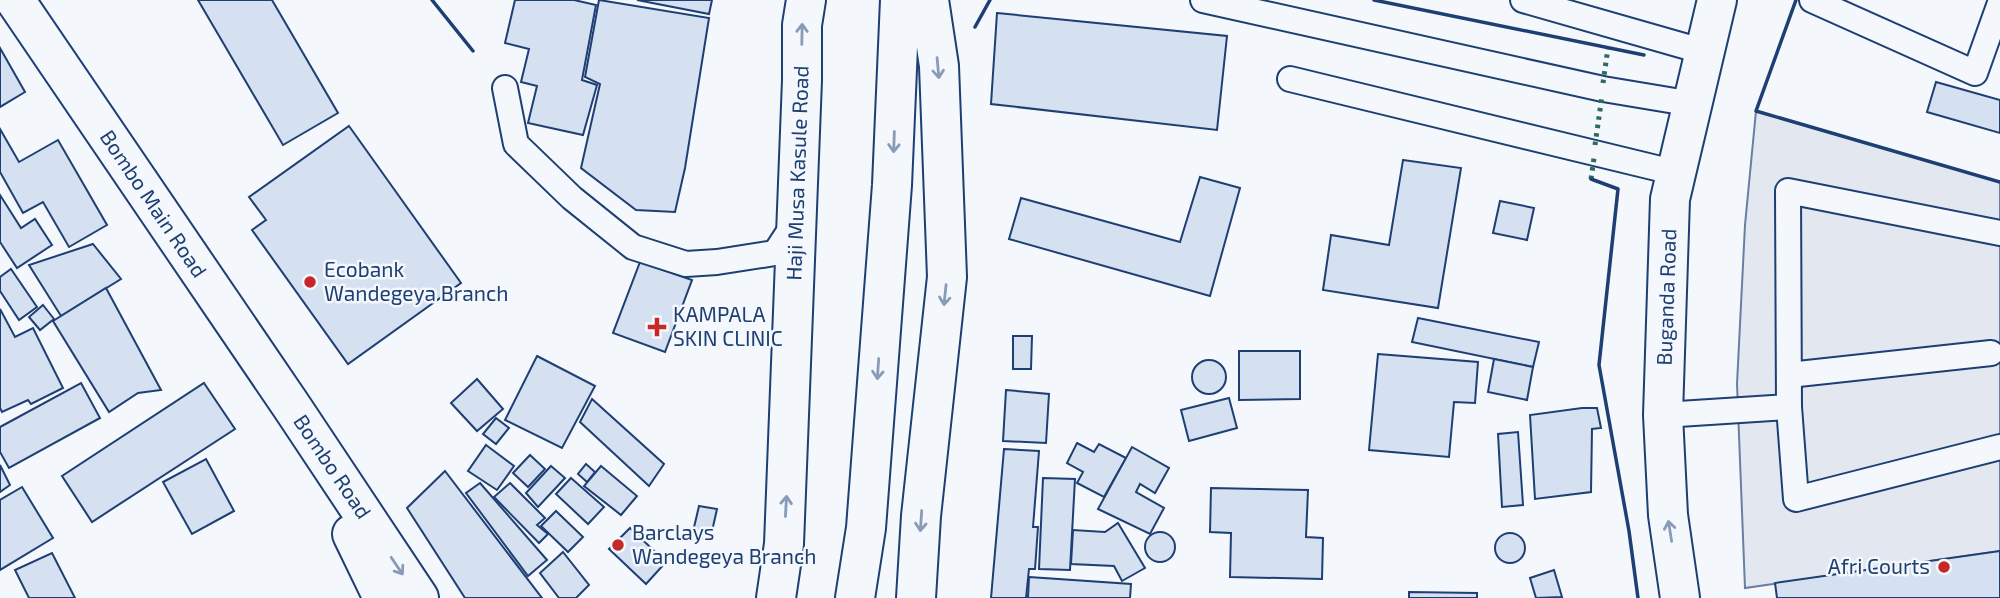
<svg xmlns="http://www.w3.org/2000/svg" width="2000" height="598" viewBox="0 0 2000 598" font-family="'Exo 2',sans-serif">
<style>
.parking{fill:#e3e8f0;stroke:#687fa3;stroke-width:2}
.building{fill:#d5e0f0;stroke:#1d3f73;stroke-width:2}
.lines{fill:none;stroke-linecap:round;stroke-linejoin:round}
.lane-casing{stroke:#1d3f73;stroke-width:28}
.secondary-casing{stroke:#1d3f73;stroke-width:42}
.primary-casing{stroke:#1d3f73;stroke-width:42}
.lane{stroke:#f4f7fb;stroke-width:24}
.secondary{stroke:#f4f7fb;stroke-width:38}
.primary{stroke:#f4f7fb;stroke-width:38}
.hedge{stroke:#2c6c60;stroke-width:5;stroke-dasharray:3.5 5;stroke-linecap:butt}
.wall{stroke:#1d3f73;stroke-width:3.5}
.oneway{stroke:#889bb7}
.poi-dot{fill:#c62828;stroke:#f4f7fb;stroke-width:2.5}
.labels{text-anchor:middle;stroke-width:5;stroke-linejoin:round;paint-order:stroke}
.street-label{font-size:21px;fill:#1d3f73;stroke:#f4f7fb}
.poi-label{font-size:21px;fill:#1d3f73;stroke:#f4f7fb;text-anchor:start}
</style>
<rect width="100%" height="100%" fill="#f4f7fb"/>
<path class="parking" d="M1756 111 2000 182V551L1745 588 1737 384 1745 225Z"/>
<g class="building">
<path d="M198 0H272L338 113 283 145Z"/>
<path d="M515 0H574L596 5 582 80 597 85 583 135 528 123 537 86 521 82 529 49 505 43Z"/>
<path d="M599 0 709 18 685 168 675 212 636 210 581 168 600 84 585 77Z"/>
<path d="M637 0H712L709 14Z"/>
<path d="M997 13 1227 36 1217 130 991 104Z"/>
<path d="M0 48 25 92 0 107Z"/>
<path d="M1936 82 2000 100V133L1927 112Z"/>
<path d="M349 126 461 283 348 364 252 230 266 220 249 197Z"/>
<path d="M0 129 19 162 58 140 107 225 69 247 43 202 23 213 0 172Z"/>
<path d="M1403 160 1461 168 1438 308 1323 290 1331 235 1389 245Z"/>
<path d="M1200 177 1240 188 1210 296 1009 239 1021 198 1180 242Z"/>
<path d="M0 195 21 228 35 219 52 245 17 268 0 242Z"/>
<path d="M1500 201 1534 208 1527 240 1493 233Z"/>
<path d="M93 244 121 279 61 316 29 265Z"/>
<path d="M640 262 692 280 665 352 613 333Z"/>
<path d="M11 269 37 307 19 320 0 291V277Z"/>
<path d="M106 288 161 390 138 393 109 412 53 321Z"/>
<path d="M43 305 54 319 40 330 29 317Z"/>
<path d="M0 309 15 337 33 328 63 388 31 404 28 400 2 412 0 408Z"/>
<path d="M1418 318 1539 342 1533 367 1412 342Z"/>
<path d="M1013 336H1032L1031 369H1013Z"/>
<path d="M1239 351H1300V399L1239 400Z"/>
<path d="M1378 354 1478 362 1475 403 1454 402 1449 457 1369 450Z"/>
<path d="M537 356 595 386 562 448 505 420Z"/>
<path d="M1494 359 1533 367 1527 400 1488 392Z"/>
<circle cx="1209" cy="377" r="17"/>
<path d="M477 379 503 409 477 431 451 403Z"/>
<path d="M81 383 100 418 9 468 0 452V427Z"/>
<path d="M204 383 235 429 92 522 62 476Z"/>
<path d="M1006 390 1049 394 1046 443 1003 441Z"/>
<path d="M1229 398 1237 428 1189 441 1181 410Z"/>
<path d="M592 399 664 464 649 486 580 422Z"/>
<path d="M1582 408H1597L1601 428 1592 429 1591 492 1535 499 1530 415Z"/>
<path d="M496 418 509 428 496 444 483 434Z"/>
<path d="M1518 432 1523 505 1502 507 1498 434Z"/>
<path d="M1077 443 1094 452 1099 444 1126 458 1104 497 1077 483 1083 472 1067 463Z"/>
<path d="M486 445 514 466 497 490 468 471Z"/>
<path d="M1132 447 1169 468 1155 493 1140 484 1136 492 1164 508 1150 534 1098 509Z"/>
<path d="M1004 449 1039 451 1033 527H1038L1035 569H1029L1026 598H991Z"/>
<path d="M530 455 545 469 528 487 513 473Z"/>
<path d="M206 459 234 511 192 534 163 482Z"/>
<path d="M586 464 595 472 587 482 578 474Z"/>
<path d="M0 465 10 485 0 492Z"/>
<path d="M551 466 565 478 538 507 526 493Z"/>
<path d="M601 466 637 496 621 515 584 486Z"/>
<path d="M445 471 542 598H465L407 508Z"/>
<path d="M571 478 604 507 588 524 556 494Z"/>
<path d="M1043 478 1075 479 1070 570 1039 569Z"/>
<path d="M480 483 547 560 528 576 466 493Z"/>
<path d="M510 483 545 518 537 525 548 534 539 543 494 497Z"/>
<path d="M22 487 53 538 0 570V500Z"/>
<path d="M1211 488 1308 490 1306 537 1323 538 1322 579 1230 577 1231 533 1210 532Z"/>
<path d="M699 506 717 509 710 540 692 536Z"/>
<path d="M556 511 583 537 568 552 541 526Z"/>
<path d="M1118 523 1145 568 1122 581 1114 566 1071 564 1073 530 1105 532Z"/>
<path d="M630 528 666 562 646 584 609 549Z"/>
<circle cx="1160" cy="547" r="15"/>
<circle cx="1510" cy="548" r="15"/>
<path d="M2000 551V598H1777L1775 583Z"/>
<path d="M563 552 589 585 576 598H559L540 573Z"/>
<path d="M52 553 75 598H29L15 570Z"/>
<path d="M1554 570 1562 597 1536 598 1530 578Z"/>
<path d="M1029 577 1131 584 1130 598H1028Z"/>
<path d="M1409 592 1477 593V598H1409Z"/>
</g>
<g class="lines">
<defs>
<g id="lane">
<path d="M1203 0 1603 89 1693 104"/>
<path d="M1523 0 1705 52"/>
<path d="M1812 0 1975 73 2000 3"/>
<path d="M1290 79 1677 173"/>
<path d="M505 88 516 144 572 198 633 247 686 264 717 262 775 253 794 224"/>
<path d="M1789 375 1991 353"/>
<path d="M1789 407 1796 499 2000 447"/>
<path d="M1663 415 1789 407 1788 191 2000 233"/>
</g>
<path id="secondary" d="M1680 598 1668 515 1663 415 1670 199 1717 0"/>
<g id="primary">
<path d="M15 0 292 407 419 598"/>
<path d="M352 534 383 598"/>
<path d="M776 598 784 544 802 80V25L806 0"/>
<path d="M855 598 866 528 892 185 900 0"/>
<path d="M916 598 921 516 947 277 939 66 929 0"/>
</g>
</defs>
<use href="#lane" class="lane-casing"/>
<use href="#secondary" class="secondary-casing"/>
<use href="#primary" class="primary-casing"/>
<use href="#lane" class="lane"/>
<use href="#secondary" class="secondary"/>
<use href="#primary" class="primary"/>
<g class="hedge">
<path d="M1603 83 1608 48"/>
<path d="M1595 145 1602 96"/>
<path d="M1591 179 1594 158"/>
</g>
<g class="wall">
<path d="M432 0 473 51"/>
<path d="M1374 0 1644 55"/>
<path d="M1796 0 1756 111 2000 182"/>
<path d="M975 27 990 0"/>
<path d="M1591 179 1618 189 1599 365 1629 531 1638 598"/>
</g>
</g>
<defs><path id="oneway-shaft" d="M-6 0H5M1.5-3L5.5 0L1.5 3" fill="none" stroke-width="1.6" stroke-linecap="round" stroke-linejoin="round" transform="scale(1.75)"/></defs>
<g class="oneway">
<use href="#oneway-shaft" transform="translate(802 34) rotate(-89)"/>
<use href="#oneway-shaft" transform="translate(938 68) rotate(85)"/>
<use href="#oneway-shaft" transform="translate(894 142) rotate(92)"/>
<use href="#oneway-shaft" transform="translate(945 295) rotate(96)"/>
<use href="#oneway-shaft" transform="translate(878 369) rotate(94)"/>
<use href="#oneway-shaft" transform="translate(786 506) rotate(-87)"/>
<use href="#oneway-shaft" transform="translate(921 521) rotate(94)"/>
<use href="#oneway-shaft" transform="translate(1670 531) rotate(-99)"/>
<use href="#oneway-shaft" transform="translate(397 566) rotate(56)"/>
</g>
<g class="poi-dot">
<circle cx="310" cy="282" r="7"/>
<path d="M653.5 316.5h7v7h7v7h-7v7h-7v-7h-7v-7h7z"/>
<circle cx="618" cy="545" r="7"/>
<circle cx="1944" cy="567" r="7"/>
</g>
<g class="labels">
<g class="street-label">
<text transform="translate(798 173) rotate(-88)" y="7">Haji Musa Kasule Road</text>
<text transform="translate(153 204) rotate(56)" y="7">Bombo Main Road</text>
<text transform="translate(1667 297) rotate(-88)" y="7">Buganda Road</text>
<text transform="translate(332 467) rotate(56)" y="7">Bombo Road</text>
</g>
<g class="poi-label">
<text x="324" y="277">Ecobank<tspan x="324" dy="24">Wandegeya Branch</tspan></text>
<text x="673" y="322">KAMPALA<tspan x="673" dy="24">SKIN CLINIC</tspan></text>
<text x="632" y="540">Barclays<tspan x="632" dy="24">Wandegeya Branch</tspan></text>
<text x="1930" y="574" text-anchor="end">Afri Courts</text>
</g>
</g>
</svg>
